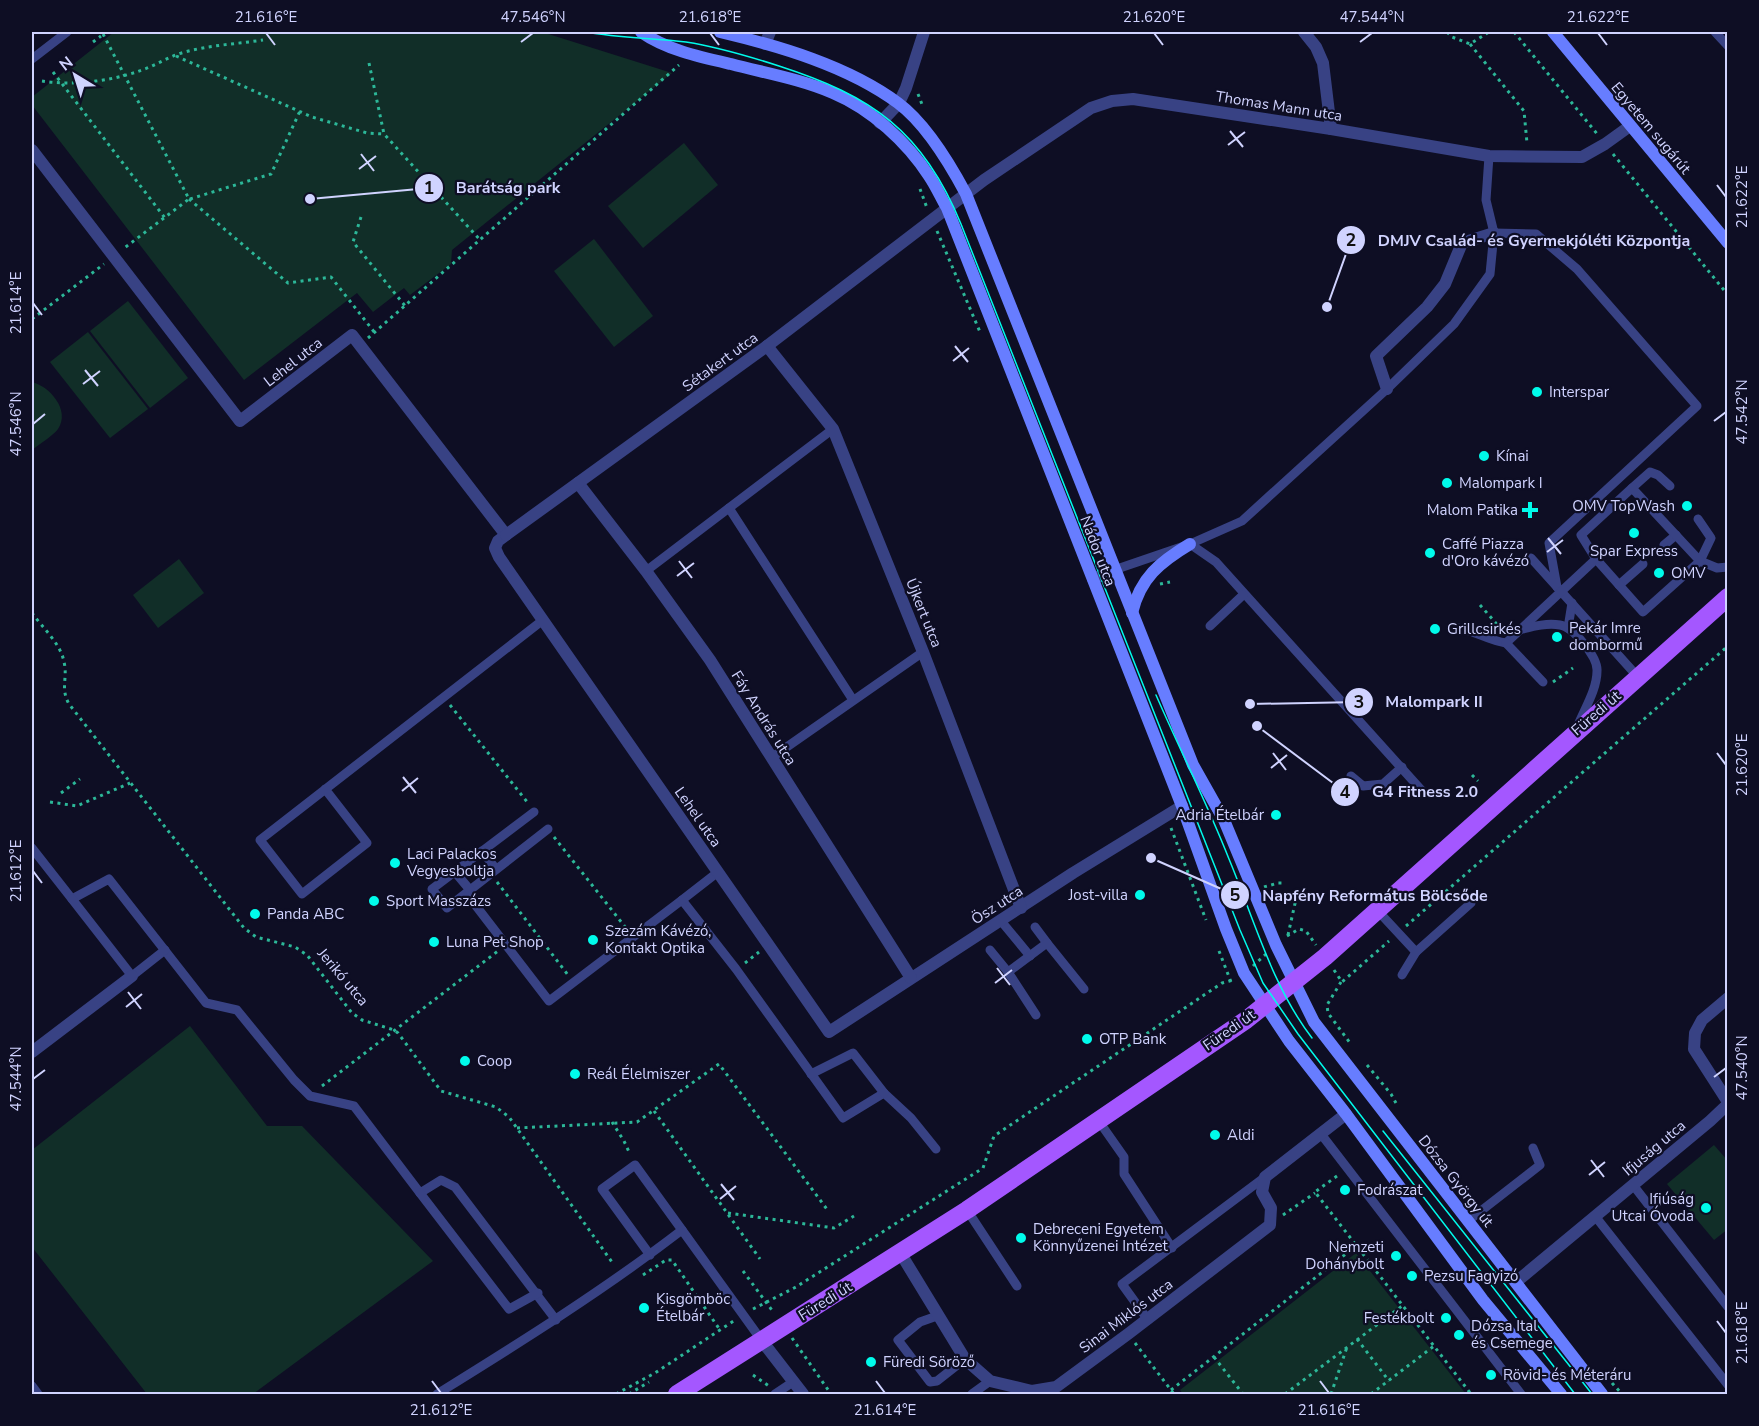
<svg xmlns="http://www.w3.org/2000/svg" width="1759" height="1426" viewBox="0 0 1759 1426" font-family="'Nunito Sans',sans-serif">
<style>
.green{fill:#112e28}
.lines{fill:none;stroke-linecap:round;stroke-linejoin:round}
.path{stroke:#2cb798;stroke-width:3;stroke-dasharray:3 4.5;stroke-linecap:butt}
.lane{stroke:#384284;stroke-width:9}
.street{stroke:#384284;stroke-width:12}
.secondary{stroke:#677dff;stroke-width:12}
.primary{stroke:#a457ff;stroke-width:18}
.tram{stroke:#00fbeb;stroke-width:1.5}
.ticks{fill:none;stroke:#d0d3ff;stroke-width:2}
.poi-dot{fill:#00fbeb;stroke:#0e0e24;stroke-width:2}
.labels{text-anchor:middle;stroke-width:4.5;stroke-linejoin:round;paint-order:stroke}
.street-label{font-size:15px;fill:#d0d3ff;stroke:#0e0e24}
.poi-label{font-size:15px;fill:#d0d3ff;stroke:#0e0e24;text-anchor:start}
.leader{fill:none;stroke:#d0d3ff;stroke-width:2}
.callout-dot{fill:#d0d3ff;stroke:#0e0e24;stroke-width:2}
.mark-label{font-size:18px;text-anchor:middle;font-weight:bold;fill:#111}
.callout-label{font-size:16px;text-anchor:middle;font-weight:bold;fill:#d0d3ff;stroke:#0e0e24;stroke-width:4.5;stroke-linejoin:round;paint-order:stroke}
.neatline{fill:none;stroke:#d0d3ff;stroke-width:2}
.ticks-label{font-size:15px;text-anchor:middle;fill:#d0d3ff}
</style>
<rect width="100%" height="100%" fill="#0e0e24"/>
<g class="green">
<path d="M114 32H542L672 73 452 250 451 264 410 295 404 288 373 312 357 293 244 380 32 105V97Z"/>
<path d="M684 143 718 185 643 248 608 206Z"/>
<path d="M594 239 653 316 614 347 554 271Z"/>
<path d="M128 301 188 378 150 408 90 331Z"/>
<path d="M88 332 148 409 110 438 50 362Z"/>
<path d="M32 382C49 386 71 410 58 429 54 435 38 445 32 450Z"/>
<path d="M179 559 204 593 158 628 133 595Z"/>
<path d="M190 1026 267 1126H302L433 1261 253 1394H147L32 1247V1150Z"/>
<path d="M1714 1145 1727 1160 1728 1229 1714 1240 1667 1184Z"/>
<path d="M1356 1253 1466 1394H1183L1180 1390Z"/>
</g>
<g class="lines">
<g class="path">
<path d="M1447 32 1452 37 1470 44 1489 32"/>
<path d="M1514 32 1598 135"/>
<path d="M103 34 189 199 123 249"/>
<path d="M93 42 101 36"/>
<path d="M1470 44 1524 111 1527 143"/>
<path d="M176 56 312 117 367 133 384 134"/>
<path d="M369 63 384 134 481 241"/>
<path d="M53 72 165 218"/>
<path d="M42 81C73 86 112 81 142 70 157 65 169 56 185 52 210 45 237 44 263 40"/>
<path d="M918 94 923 107"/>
<path d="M1613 154 1728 295"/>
<path d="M920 189 927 208"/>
<path d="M189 199 288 283 331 277 375 333"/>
<path d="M190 199 271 174 300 111"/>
<path d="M361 217 353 242 406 307"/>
<path d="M937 231 980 332"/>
<path d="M32 319 104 264"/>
<path d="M368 338 679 65"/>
<path d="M1160 584 1170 582"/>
<path d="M1480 605 1502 630"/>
<path d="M32 613C42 627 61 644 64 662 68 678 60 688 69 704L244 928 256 937 295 947 307 955 352 1013 362 1020 394 1030 398 1033 441 1091 496 1107 509 1117 614 1265"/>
<path d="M1553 682 1573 668"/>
<path d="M450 705 528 803"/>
<path d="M1472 775 1478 781"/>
<path d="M61 793 80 779"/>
<path d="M50 802 77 806 130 783"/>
<path d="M1171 828 1206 920"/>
<path d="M554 837 626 928"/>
<path d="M497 882 568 975"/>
<path d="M1264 887 1278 883H1283"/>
<path d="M1406 926 1728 646"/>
<path d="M1288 935 1296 899"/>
<path d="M1287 936 1299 929 1306 931 1316 945"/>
<path d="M1219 951 1231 982"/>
<path d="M745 963 759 952"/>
<path d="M1253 966 1266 954"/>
<path d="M1334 970 1342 982 1389 941"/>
<path d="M1341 982 1327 1005 1328 1013 1350 1043"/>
<path d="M1367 1065 1391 1094 1397 1105"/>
<path d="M322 1086 498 951"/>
<path d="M654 1111 760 1259"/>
<path d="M612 1122 624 1141 630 1154"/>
<path d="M517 1128 637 1122 719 1064 829 1212"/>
<path d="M1337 1176 1315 1192 1471 1394"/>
<path d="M728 1213 834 1228 854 1216"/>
<path d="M1283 1215 1315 1193"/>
<path d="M743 1271 774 1313"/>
<path d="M643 1275 666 1260H672L720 1330"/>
<path d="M753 1309 796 1287 983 1168 994 1136 1222 983 1234 980"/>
<path d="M792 1338 831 1394"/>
<path d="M1357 1339 1389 1381"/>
<path d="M1135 1343 1174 1394"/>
<path d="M1214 1357 1243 1394"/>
<path d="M753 1375 769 1386"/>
<path d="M1612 1383 1622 1394"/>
<path d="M1171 1390 1356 1246"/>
<path d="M616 1394 655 1373 735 1320"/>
<path d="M629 1394 649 1382"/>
<path d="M1285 1394 1402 1306"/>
<path d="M1331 1394 1347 1347"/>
<path d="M1371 1394 1434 1346"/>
</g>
<g class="lane">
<path d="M1715 32 1728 46"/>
<path d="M32 59 67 32"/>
<path d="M1494 233 1536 234 1577 269 1697 406 1549 543 1557 587"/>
<path d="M1632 488 1650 472 1658 475 1670 486"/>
<path d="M729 508 853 700"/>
<path d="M1698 519 1711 538 1700 561 1717 568 1728 567"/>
<path d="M1190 544 1216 562 1424 793"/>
<path d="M1664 545 1676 535"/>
<path d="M1531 558 1638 677"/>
<path d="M1114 570 1190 544 1242 521 1387 389 1454 324 1490 274 1494 233 1486 200 1489 156"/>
<path d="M646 571 833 429"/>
<path d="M1619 585 1643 564"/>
<path d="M1210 626 1243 595"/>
<path d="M1451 627C1471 628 1486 640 1506 643L1596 559 1581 535 1632 488 1700 561 1643 612 1596 559"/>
<path d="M1568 628 1572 603"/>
<path d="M1523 629C1535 626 1547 623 1560 625 1573 627 1598 657 1597 671 1597 689 1585 708 1578 725"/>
<path d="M1506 643 1543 682"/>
<path d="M771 758 923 652"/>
<path d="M1351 776 1363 786 1383 784 1402 767"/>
<path d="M325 789 367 843 302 894 260 840 543 620"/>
<path d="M534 812 432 889 447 908 548 829"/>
<path d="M32 848 72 899 109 879 206 1003 237 1010 294 1080 310 1096 354 1106 420 1193 441 1180 455 1187 556 1320"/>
<path d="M482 851 496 869"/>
<path d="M455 872 470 890 473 902 549 1001 682 900 736 969 843 1118 884 1093 911 1118 936 1149"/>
<path d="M72 899 132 976 165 950"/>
<path d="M682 900 718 872"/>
<path d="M1377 910 1416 952"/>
<path d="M1001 921 1030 956"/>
<path d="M1035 927 1047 943"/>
<path d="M990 950 1008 972"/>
<path d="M1402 975 1416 952 1471 903"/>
<path d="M1036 1015 1008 972 1047 943 1084 989"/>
<path d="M811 1074 853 1053 884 1093"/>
<path d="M1098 1120 1124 1157V1174L1172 1248"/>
<path d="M1321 1134 1521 1394"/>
<path d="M1633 1185 1728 1307"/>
<path d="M420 1193 509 1309 538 1293"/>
<path d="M967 1210 1017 1286"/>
<path d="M1595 1216 1728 1385"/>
<path d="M1468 1221 1540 1165 1533 1148"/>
<path d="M650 1255 602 1189 635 1165 682 1230"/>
<path d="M937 1316 920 1322 898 1340 930 1382 937 1381 965 1359"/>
<path d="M1148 1320 1122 1284 1265 1177"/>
<path d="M32 1386 38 1394"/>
<path d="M437 1394C521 1342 604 1290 682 1230L762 1341"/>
<path d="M775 1394 793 1382"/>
<path d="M972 1394 990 1381"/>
</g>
<g class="street">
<path d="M1304 32 1316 47 1323 63 1331 129"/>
<path d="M765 44 770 32"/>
<path d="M880 123 899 103 906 88 924 32"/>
<path d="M32 150 240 421 352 335 506 535 498 541 495 548 499 557 829 1032 1073 873 1182 806"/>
<path d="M767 346 833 429 923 652 1021 908"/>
<path d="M1387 389 1376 356 1427 307 1445 284 1462 243 1494 233"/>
<path d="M578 483 646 571 710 660 911 978"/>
<path d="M506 535 767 346 984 180 1091 108 1112 101 1133 99 1331 129 1489 156 1582 157 1605 144 1630 126"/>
<path d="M1093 579 1114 570"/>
<path d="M1728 998 1702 1020 1695 1033 1694 1049 1728 1102"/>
<path d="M32 1052 132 976"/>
<path d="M901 1254 965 1359 990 1381 1032 1391 1056 1387 1128 1334 1270 1225 1271 1208 1262 1192 1265 1177 1346 1114"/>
<path d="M1516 1282 1710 1121 1728 1104"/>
<path d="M762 1341 803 1394"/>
</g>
<g class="secondary">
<path d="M641 32C667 50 700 57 731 64 765 73 801 79 833 93 871 109 907 142 929 176 936 186 941 198 947 208L1182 806 1226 929 1244 973 1289 1041 1346 1114 1483 1300 1561 1394"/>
<path d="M720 32C779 46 848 66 898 103 925 123 950 164 966 194L1193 765 1224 820 1276 945 1314 1022 1602 1394"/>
<path d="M1553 32 1728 243"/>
<path d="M1132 613C1140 578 1160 562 1190 544"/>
</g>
<path class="primary" d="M677 1394 967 1210 1246 1020 1325 957 1728 597"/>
<g class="tram">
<path d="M586 32C619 38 653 38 686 42 718 47 748 56 779 66 872 96 923 131 961 224L1240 930 1263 983 1298 1034 1575 1394"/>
<path d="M1156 695C1180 750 1207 803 1229 859 1254 919 1272 986 1312 1038"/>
<path d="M1383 1131 1592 1394"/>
</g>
</g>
<path class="ticks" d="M266 33 275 45M710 33 719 45M1154 33 1163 45M1598 33 1607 45M521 42 533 33M1360 42 1372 33M1230 131 1243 147M1228 145 1245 132M361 154 374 171M359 169 376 156M1717 185 1726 197M33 303 42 315M955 346 968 362M953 361 969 348M85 370 98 386M83 384 100 371M1714 421 1726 412M33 424 45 414M1548 538 1561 554M1547 552 1563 540M679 561 692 578M677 576 694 563M1273 753 1286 770M1717 753 1726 765M1271 768 1287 755M403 777 416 793M402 791 418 778M33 871 42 883M997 968 1010 985M995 983 1012 970M128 992 141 1009M126 1007 142 994M1714 1077 1726 1068M33 1079 45 1070M1591 1160 1604 1177M1589 1175 1605 1162M721 1184 734 1200M720 1199 736 1186M1717 1321 1726 1333M432 1381 441 1393M876 1381 885 1393M1320 1381 1329 1393"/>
<g class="poi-dot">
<circle cx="1537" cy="392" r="6"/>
<circle cx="1484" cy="456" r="6"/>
<circle cx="1447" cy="483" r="6"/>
<circle cx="1687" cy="506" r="6"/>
<path d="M1527 501h6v6h6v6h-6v6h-6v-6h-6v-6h6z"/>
<circle cx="1634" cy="533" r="6"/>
<circle cx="1430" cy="553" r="6"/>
<circle cx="1659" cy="573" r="6"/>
<circle cx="1435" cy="629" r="6"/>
<circle cx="1557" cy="637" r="6"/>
<circle cx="1276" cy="815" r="6"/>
<circle cx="395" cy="863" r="6"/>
<circle cx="1140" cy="895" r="6"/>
<circle cx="374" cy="901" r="6"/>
<circle cx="255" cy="914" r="6"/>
<circle cx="593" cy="940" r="6"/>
<circle cx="434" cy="942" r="6"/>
<circle cx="1087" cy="1039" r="6"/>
<circle cx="465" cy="1061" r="6"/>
<circle cx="575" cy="1074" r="6"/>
<circle cx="1215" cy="1135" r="6"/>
<circle cx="1345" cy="1190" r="6"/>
<circle cx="1706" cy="1208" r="6"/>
<circle cx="1021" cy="1238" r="6"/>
<circle cx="1396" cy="1256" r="6"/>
<circle cx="1412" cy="1276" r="6"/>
<circle cx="644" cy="1308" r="6"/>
<circle cx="1446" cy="1318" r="6"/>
<circle cx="1459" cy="1335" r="6"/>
<circle cx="871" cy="1362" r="6"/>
<circle cx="1491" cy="1375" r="6"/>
</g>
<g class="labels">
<g class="street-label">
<text transform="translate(1279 106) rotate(9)" y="5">Thomas Mann utca</text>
<text transform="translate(1651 128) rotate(50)" y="5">Egyetem sugárút</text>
<text transform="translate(293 362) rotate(-38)" y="5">Lehel utca</text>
<text transform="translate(720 362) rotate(-36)" y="5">Sétakert utca</text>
<text transform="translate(1098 551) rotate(69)" y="5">Nádor utca</text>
<text transform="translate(924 613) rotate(68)" y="5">Újkert utca</text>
<text transform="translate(1596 713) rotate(-41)" y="5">Füredi út</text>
<text transform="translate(764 718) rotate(58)" y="5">Fáy András utca</text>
<text transform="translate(698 817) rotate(55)" y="5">Lehel utca</text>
<text transform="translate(997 905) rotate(-33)" y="5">Ösz utca</text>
<text transform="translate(343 977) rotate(50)" y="5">Jerikó utca</text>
<text transform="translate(1229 1030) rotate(-35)" y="5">Füredi út</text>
<text transform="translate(1654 1148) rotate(-40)" y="5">Ifjuság utca</text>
<text transform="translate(1456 1181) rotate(52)" y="5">Dózsa György út</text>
<text transform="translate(825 1301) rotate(-32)" y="5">Füredi út</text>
<text transform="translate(1126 1316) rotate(-37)" y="5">Sinai Miklós utca</text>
</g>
<g class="poi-label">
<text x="1549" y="397">Interspar</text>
<text x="1496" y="461">Kínai</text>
<text x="1459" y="488">Malompark I</text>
<text x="1675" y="511" text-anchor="end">OMV TopWash</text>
<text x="1518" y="515" text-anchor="end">Malom Patika</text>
<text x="1442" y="549">Caffé Piazza<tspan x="1442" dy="17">d'Oro kávézó</tspan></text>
<text x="1634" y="556" text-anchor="middle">Spar Express</text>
<text x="1671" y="578">OMV</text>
<text x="1569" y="633">Pekár Imre<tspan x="1569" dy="17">dombormű</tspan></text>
<text x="1447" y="634">Grillcsirkés</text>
<text x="1264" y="820" text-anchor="end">Adria Ételbár</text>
<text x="407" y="859">Laci Palackos<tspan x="407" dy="17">Vegyesboltja</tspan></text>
<text x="1128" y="900" text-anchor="end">Jost-villa</text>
<text x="386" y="906">Sport Masszázs</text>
<text x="267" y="919">Panda ABC</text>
<text x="605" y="936">Szezám Kávézó,<tspan x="605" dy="17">Kontakt Optika</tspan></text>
<text x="446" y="947">Luna Pet Shop</text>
<text x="1099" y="1044">OTP Bank</text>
<text x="477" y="1066">Coop</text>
<text x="587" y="1079">Reál Élelmiszer</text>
<text x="1227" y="1140">Aldi</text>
<text x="1357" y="1195">Fodrászat</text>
<text x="1694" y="1204" text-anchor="end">Ifjúság<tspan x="1694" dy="17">Utcai Óvoda</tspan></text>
<text x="1033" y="1234">Debreceni Egyetem<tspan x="1033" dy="17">Könnyűzenei Intézet</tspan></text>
<text x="1384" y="1252" text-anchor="end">Nemzeti<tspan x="1384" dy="17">Dohánybolt</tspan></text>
<text x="1424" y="1281">Pezsu Fagyizó</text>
<text x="656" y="1304">Kisgömböc<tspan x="656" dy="17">Ételbár</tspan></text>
<text x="1434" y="1323" text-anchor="end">Festékbolt</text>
<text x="1471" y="1331">Dózsa Ital<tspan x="1471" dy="17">és Csemege</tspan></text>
<text x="883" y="1367">Füredi Söröző</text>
<text x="1503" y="1380">Rövid- és Méteráru</text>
</g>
</g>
<path class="leader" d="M310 199L429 188M1327 307L1351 240M1250 704L1359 702M1257 726L1345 792M1151 858L1235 895"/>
<g class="callout-dot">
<circle cx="310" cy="199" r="6"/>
<circle cx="1327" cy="307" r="6"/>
<circle cx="1250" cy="704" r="6"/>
<circle cx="1257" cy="726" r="6"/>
<circle cx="1151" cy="858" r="6"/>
<circle cx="429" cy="188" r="15"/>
<circle cx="1351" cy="240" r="15"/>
<circle cx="1359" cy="702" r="15"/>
<circle cx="1345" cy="792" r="15"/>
<circle cx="1235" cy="895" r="15"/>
</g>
<g class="mark-label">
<text x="429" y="194">1</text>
<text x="1351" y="246">2</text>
<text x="1359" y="708">3</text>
<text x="1345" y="798">4</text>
<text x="1235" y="901">5</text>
</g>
<g class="callout-label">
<text x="508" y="193">Barátság park</text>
<text x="1534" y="246">DMJV Család- és Gyermekjóléti Központja</text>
<text x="1434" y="707">Malompark II</text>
<text x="1425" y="797">G4 Fitness 2.0</text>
<text x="1375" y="901">Napfény Református Bölcsőde</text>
</g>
<rect width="1759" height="1426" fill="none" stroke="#0e0e24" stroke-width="66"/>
<g transform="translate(75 75) rotate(322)" stroke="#0e0e24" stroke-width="4.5" paint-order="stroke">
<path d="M0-4.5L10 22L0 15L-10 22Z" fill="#d0d3ff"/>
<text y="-9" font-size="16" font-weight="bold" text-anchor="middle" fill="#d0d3ff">N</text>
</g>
<rect x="33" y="33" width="1693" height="1360" class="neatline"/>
<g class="ticks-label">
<text x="266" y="22">21.616°E</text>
<text x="533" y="22">47.546°N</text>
<text x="710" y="22">21.618°E</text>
<text x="1154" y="22">21.620°E</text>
<text x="1372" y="22">47.544°N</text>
<text x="1598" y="22">21.622°E</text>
<text transform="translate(1742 197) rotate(-90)" y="5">21.622°E</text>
<text transform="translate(16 303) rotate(-90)" y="5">21.614°E</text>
<text transform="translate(1742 412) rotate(-90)" y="5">47.542°N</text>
<text transform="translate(16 424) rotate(-90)" y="5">47.546°N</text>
<text transform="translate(1742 765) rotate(-90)" y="5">21.620°E</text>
<text transform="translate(16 871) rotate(-90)" y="5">21.612°E</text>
<text transform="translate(1742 1068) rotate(-90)" y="5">47.540°N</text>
<text transform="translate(16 1079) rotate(-90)" y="5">47.544°N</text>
<text transform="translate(1742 1333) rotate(-90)" y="5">21.618°E</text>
<text x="441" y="1415">21.612°E</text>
<text x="885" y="1415">21.614°E</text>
<text x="1329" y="1415">21.616°E</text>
</g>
</svg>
